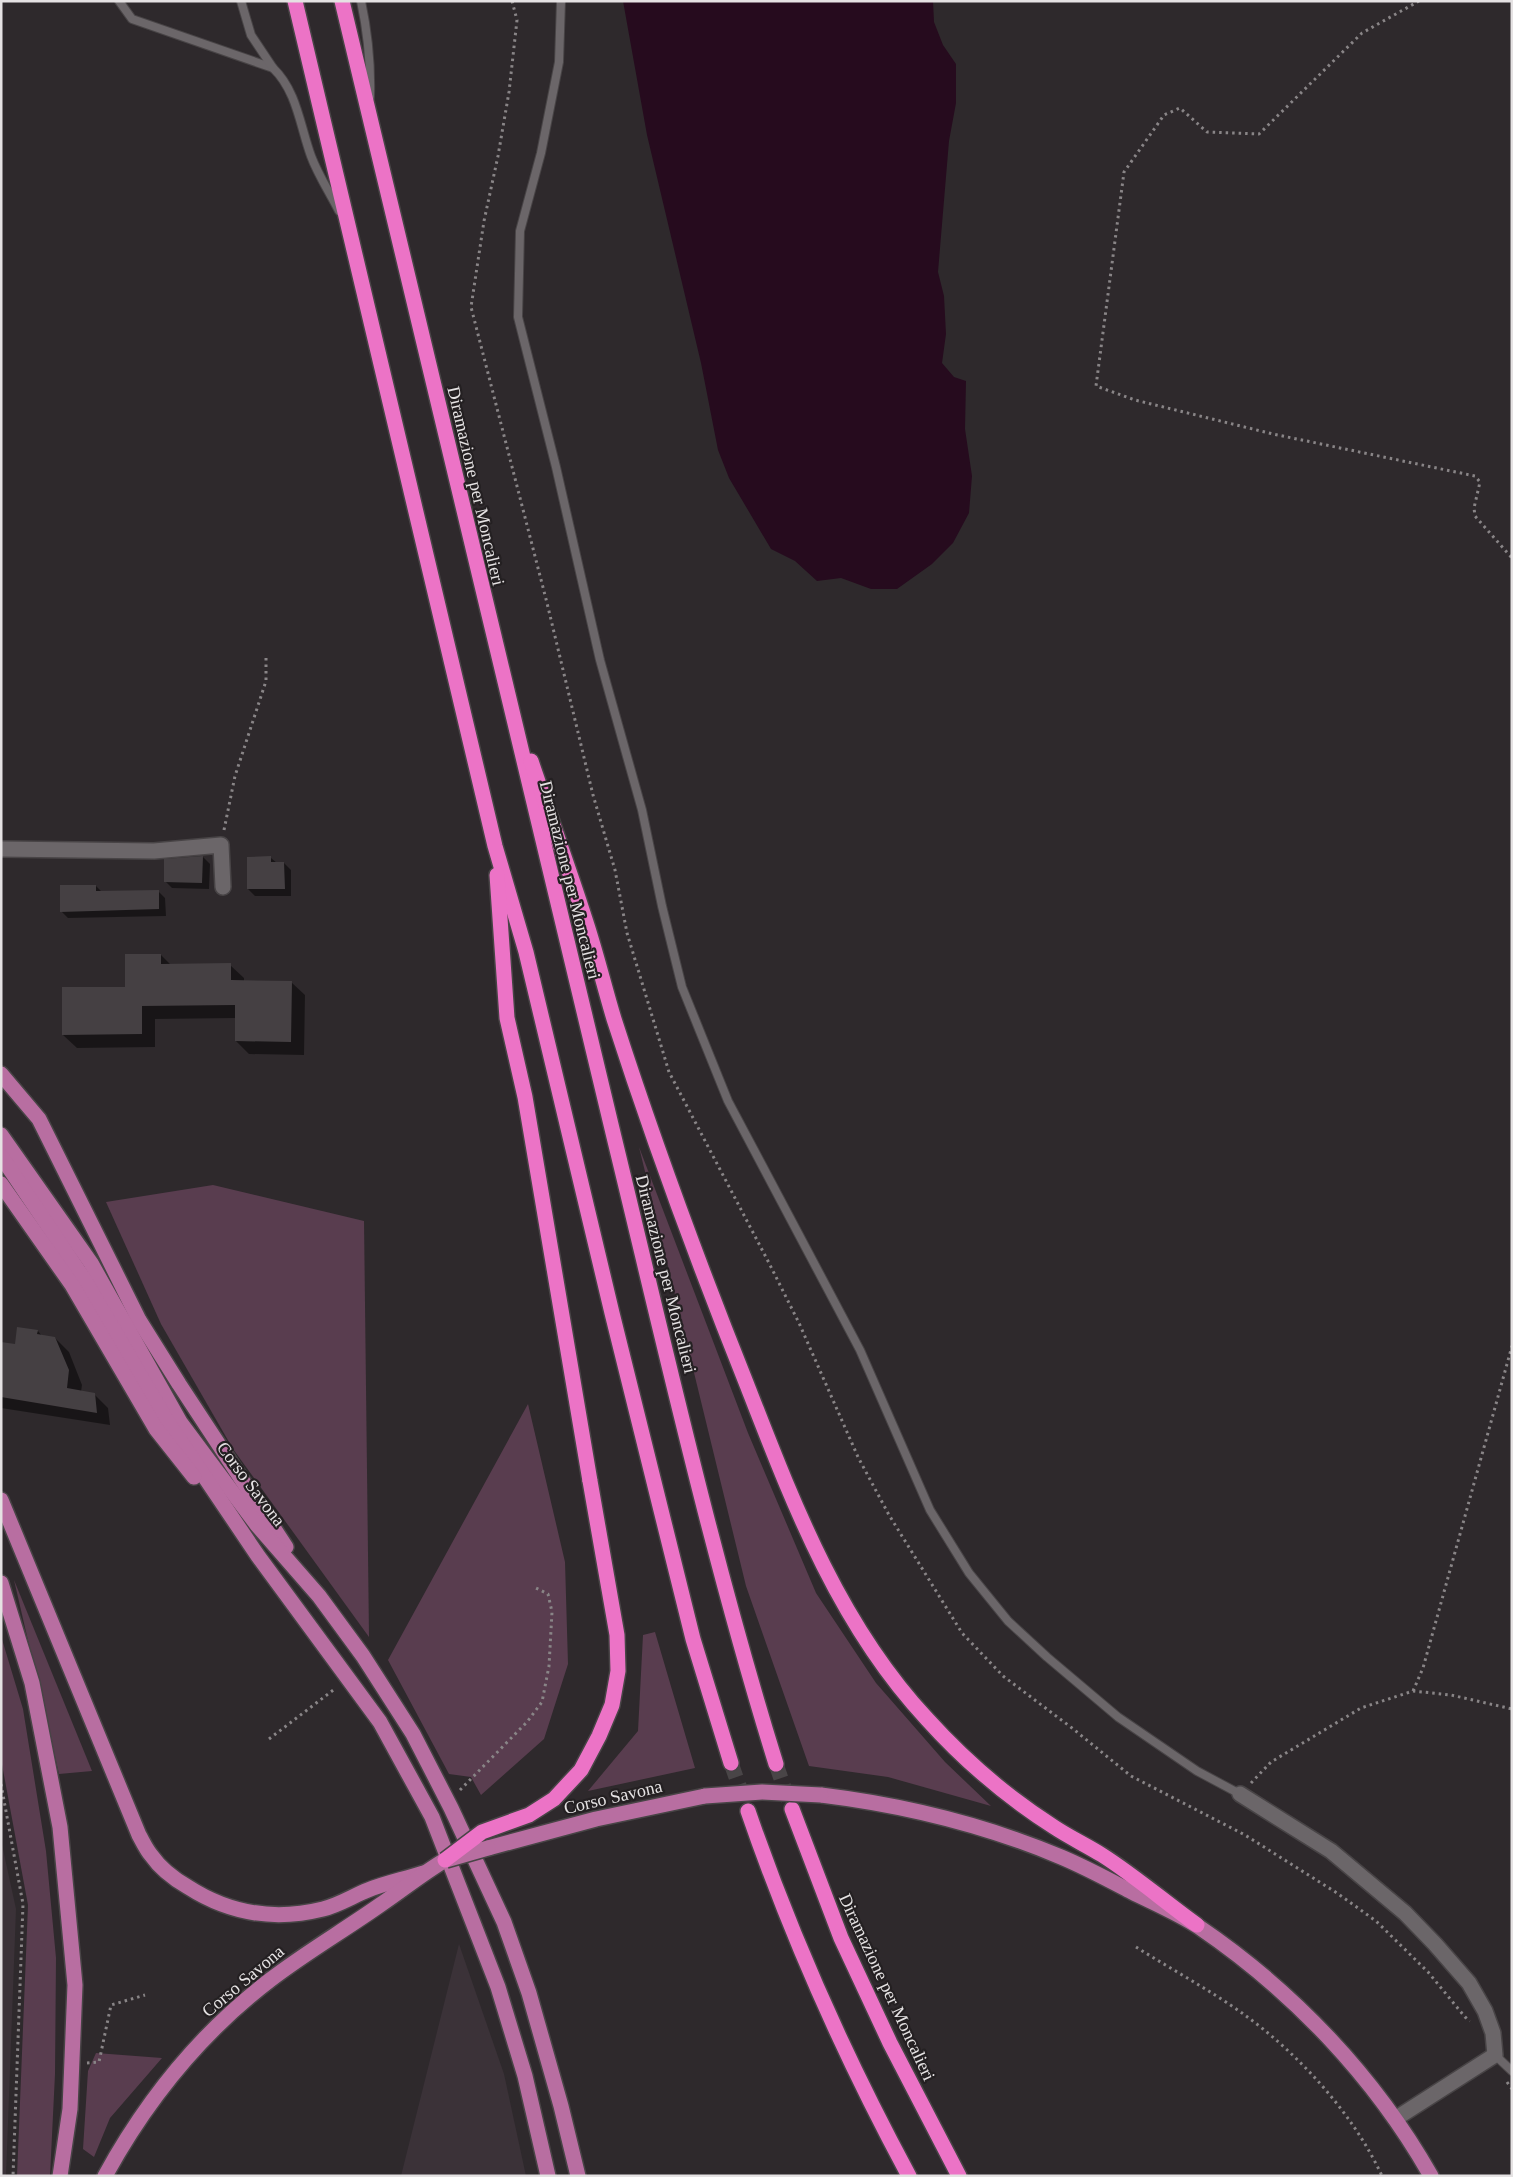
<svg xmlns="http://www.w3.org/2000/svg" width="1513" height="2177" viewBox="0 0 1513 2177" font-family="'Times New Roman',serif">
<style>
.built{fill:#3b3238}
.green{fill:#593d4f}
.water{fill:#260b1e}
.shadow{fill:#0007}
.building{fill:#454043}
.lines{fill:none;stroke-linecap:round;stroke-linejoin:round}
.highway-tunnel{stroke:#494547;stroke-width:15;stroke-dasharray:15 8;stroke-linecap:butt}
.lane-casing{stroke:#484446;stroke-width:10}
.street-casing{stroke:#484446;stroke-width:18}
.primary-casing{stroke:#484446;stroke-width:18}
.highway-casing{stroke:#484446;stroke-width:18}
.path{stroke:#898587;stroke-width:3;stroke-dasharray:2.5 4;stroke-linecap:butt}
.lane{stroke:#6b6669;stroke-width:8}
.street{stroke:#6b6669;stroke-width:15}
.primary{stroke:#b86ea1;stroke-width:15}
.highway{stroke:#ec73c6;stroke-width:15}
.primary-bridge-casing{stroke:#484446;stroke-width:18;stroke-linecap:butt}
.highway-bridge-casing{stroke:#484446;stroke-width:18;stroke-linecap:butt}
.primary-bridge{stroke:#b86ea1;stroke-width:15}
.highway-bridge{stroke:#ec73c6;stroke-width:15}
.labels{text-anchor:middle;stroke-width:4.5;stroke-linejoin:round;paint-order:stroke}
.street-label{font-size:18px;fill:#e5e2e3;stroke:#242022}
</style>
<rect width="100%" height="100%" fill="#2e292c"/>
<g class="built">
<path d="M1 1840 16 1909 6 2176H1Z"/>
<path d="M459 1944 504 2074 526 2176H401Z"/>
</g>
<g class="green">
<path d="M639 1147 748 1433 816 1593 876 1683 945 1762 991 1806 888 1777 809 1766 746 1586Z"/>
<path d="M213 1185 364 1221 369 1637 233 1449 161 1324 106 1202Z"/>
<path d="M528 1404 565 1562 568 1664 544 1739 481 1795 471 1777 449 1774 388 1660Z"/>
<path d="M14 1580 92 1771 59 1774Z"/>
<path d="M655 1632 695 1768 588 1791 638 1731 643 1635Z"/>
<path d="M1 1636 23 1709 46 1851 56 1958 55 2074 50 2176H17L28 1905 1 1759Z"/>
<path d="M96 2053 162 2058 110 2118 94 2157 83 2149 88 2071Z"/>
</g>
<path class="water" d="M623 1H933L934 22 943 45 956 64V103L949 141 938 272 944 296 946 334 942 363 954 377 966 381 965 429 972 476 969 513 953 543 932 564 897 589H871L841 578 817 581 795 561 771 549 729 478 718 450 701 363 647 135Z"/>
<g class="shadow">
<path d="M203 857 210 864 209 889 172 888 165 881Z"/>
<path d="M271 858 277 863H284L291 870V896H255L248 889Z"/>
<path d="M96 886 102 892 158 891 165 898 166 916 68 918 61 911Z"/>
<path d="M161 955 171 965H230L244 978V981L291 982 305 995 304 1055 249 1054 236 1041V1018L155 1019V1047L77 1048 63 1035 126 988Z"/>
<path d="M38 1331 42 1336 55 1338 69 1352 82 1385 81 1392 94 1394 108 1408 110 1425 1 1408V1343L16 1345Z"/>
</g>
<g class="building">
<path d="M203 856 202 883 164 882V859Z"/>
<path d="M271 856V862H284L285 889H247V857Z"/>
<path d="M60 885H96V891L159 890V909L60 912Z"/>
<path d="M125 954H161V964L231 963V980L292 981 291 1042 235 1041V1005L142 1006V1034L62 1035V987H125Z"/>
<path d="M17 1327 38 1330 37 1334 55 1337 69 1370 67 1388 95 1393 97 1413 1 1397V1342L15 1344Z"/>
</g>
<g class="lines">
<g class="highway-tunnel">
<path d="M731 1763 748 1811"/>
<path d="M776 1764 790 1805"/>
</g>
<defs>
<g id="lane">
<path d="M119 1 132 19 273 68C297 91 300 126 311 156 318 175 330 193 339 211"/>
<path d="M241 1 251 35 273 68"/>
<path d="M361 1C368 34 371 64 370 97"/>
<path d="M561 1 559 62 541 153 520 231 518 317 556 467 600 660 642 810 662 906 682 987 728 1101 860 1350 930 1510 969 1573 1008 1621 1047 1657 1118 1717 1197 1771 1240 1794"/>
<path d="M1495 2055 1512 2071"/>
</g>
<g id="street">
<path d="M1 849 154 851 221 845 223 887"/>
<path d="M1240 1794 1331 1851 1405 1913 1435 1944 1469 1983 1485 2011 1493 2033 1495 2055 1395 2119"/>
</g>
<g id="primary">
<path d="M1 1074 39 1119 139 1320 179 1384 286 1547"/>
<path d="M1 1135 91 1263 180 1422 257 1525 319 1596 363 1656 413 1734 451 1808 504 1922 529 1993 561 2106 578 2176"/>
<path d="M1 1156 84 1279 167 1421 258 1556 380 1722 432 1817 498 1987 525 2076 548 2176"/>
<path d="M1 1184 72 1285 156 1429 194 1477"/>
<path d="M1 1500 139 1835C143 1842 146 1849 151 1855 160 1868 174 1879 188 1887 230 1914 275 1921 323 1909 339 1905 353 1896 368 1890 385 1883 405 1879 423 1873"/>
<path d="M1 1583 32 1683 60 1827 75 1985 70 2109 60 2176"/>
<path d="M821 1795C903 1805 985 1825 1061 1857 1085 1867 1109 1880 1132 1892 1154 1903 1178 1913 1199 1927 1293 1991 1375 2077 1431 2176"/>
<path d="M488 1848 596 1819 705 1796"/>
<path d="M105 2176C146 2101 202 2032 270 1980 305 1953 343 1931 380 1905 402 1890 422 1874 445 1860"/>
</g>
<g id="highway">
<path d="M295 1 495 846 526 952 612 1313 693 1639 731 1763"/>
<path d="M342 1C433 380 522 759 614 1137 665 1347 712 1558 776 1764"/>
<path d="M531 761C549 814 568 866 585 919 596 952 604 986 614 1019 654 1143 699 1265 747 1385 793 1503 839 1625 927 1719 964 1760 1007 1797 1054 1827 1069 1837 1086 1845 1102 1855 1135 1876 1165 1902 1197 1925"/>
<path d="M497 875 507 1018 525 1097 590 1481"/>
<path d="M792 1809 841 1938 890 2043 959 2176"/>
<path d="M748 1811C791 1936 846 2059 909 2176"/>
</g>
</defs>
<use href="#lane" class="lane-casing"/>
<use href="#street" class="street-casing"/>
<use href="#primary" class="primary-casing"/>
<use href="#highway" class="highway-casing"/>
<g class="path">
<path d="M512 1 517 20 509 92 498 156 484 221 471 307 547 603 593 795 615 870 627 933 669 1072 769 1263 799 1323 858 1457 889 1515 962 1633 1003 1676 1072 1728 1131 1776 1245 1835 1337 1893 1376 1921 1428 1972 1465 2017 1470 2021"/>
<path d="M1419 1 1362 33 1259 134 1207 132 1180 108 1164 115 1124 172 1096 386 1135 400 1273 434 1475 476 1480 482 1474 508 1475 516 1512 558"/>
<path d="M224 830 235 776 266 681V655"/>
<path d="M1413 1691 1423 1668 1512 1346"/>
<path d="M269 1739 336 1688"/>
<path d="M1251 1783 1271 1762 1361 1708 1413 1691 1451 1695 1512 1709"/>
<path d="M1 1784 23 1904 13 2176"/>
<path d="M460 1790 527 1722 542 1702 549 1666 552 1612 548 1594 536 1588"/>
<path d="M1136 1947C1171 1969 1208 1989 1242 2013 1298 2053 1353 2113 1382 2176"/>
<path d="M87 2063 99 2062 111 2005 145 1995"/>
<path d="M1507 2082 1512 2089"/>
</g>
<use href="#lane" class="lane"/>
<use href="#street" class="street"/>
<use href="#primary" class="primary"/>
<use href="#highway" class="highway"/>
<defs>
<g id="primary-bridge">
<path d="M705 1796 762 1792 821 1795"/>
<path d="M446 1860 488 1848"/>
</g>
<path id="highway-bridge" d="M445 1860 482 1832 529 1815 554 1799 581 1770 599 1736 612 1705 618 1671 617 1635 590 1481"/>
</defs>
<use href="#primary-bridge" class="primary-bridge-casing"/>
<use href="#highway-bridge" class="highway-bridge-casing"/>
<use href="#primary-bridge" class="primary-bridge"/>
<use href="#highway-bridge" class="highway-bridge"/>
</g>
<g class="labels">
<g class="street-label">
<text transform="translate(476 486) rotate(77)" y="6">Diramazione per Moncalieri</text>
<text transform="translate(570 880) rotate(76)" y="6">Diramazione per Moncalieri</text>
<text transform="translate(666 1274) rotate(76)" y="6">Diramazione per Moncalieri</text>
<text transform="translate(251 1484) rotate(53)" y="6">Corso Savona</text>
<text transform="translate(613 1797) rotate(-13)" y="6">Corso Savona</text>
<text transform="translate(243 1981) rotate(-40)" y="6">Corso Savona</text>
<text transform="translate(887 1987) rotate(65)" y="6">Diramazione per Moncalieri</text>
</g>
</g>
<rect width="1513" height="2177" fill="none" stroke="#e5e2e3" stroke-width="5"/>
</svg>
